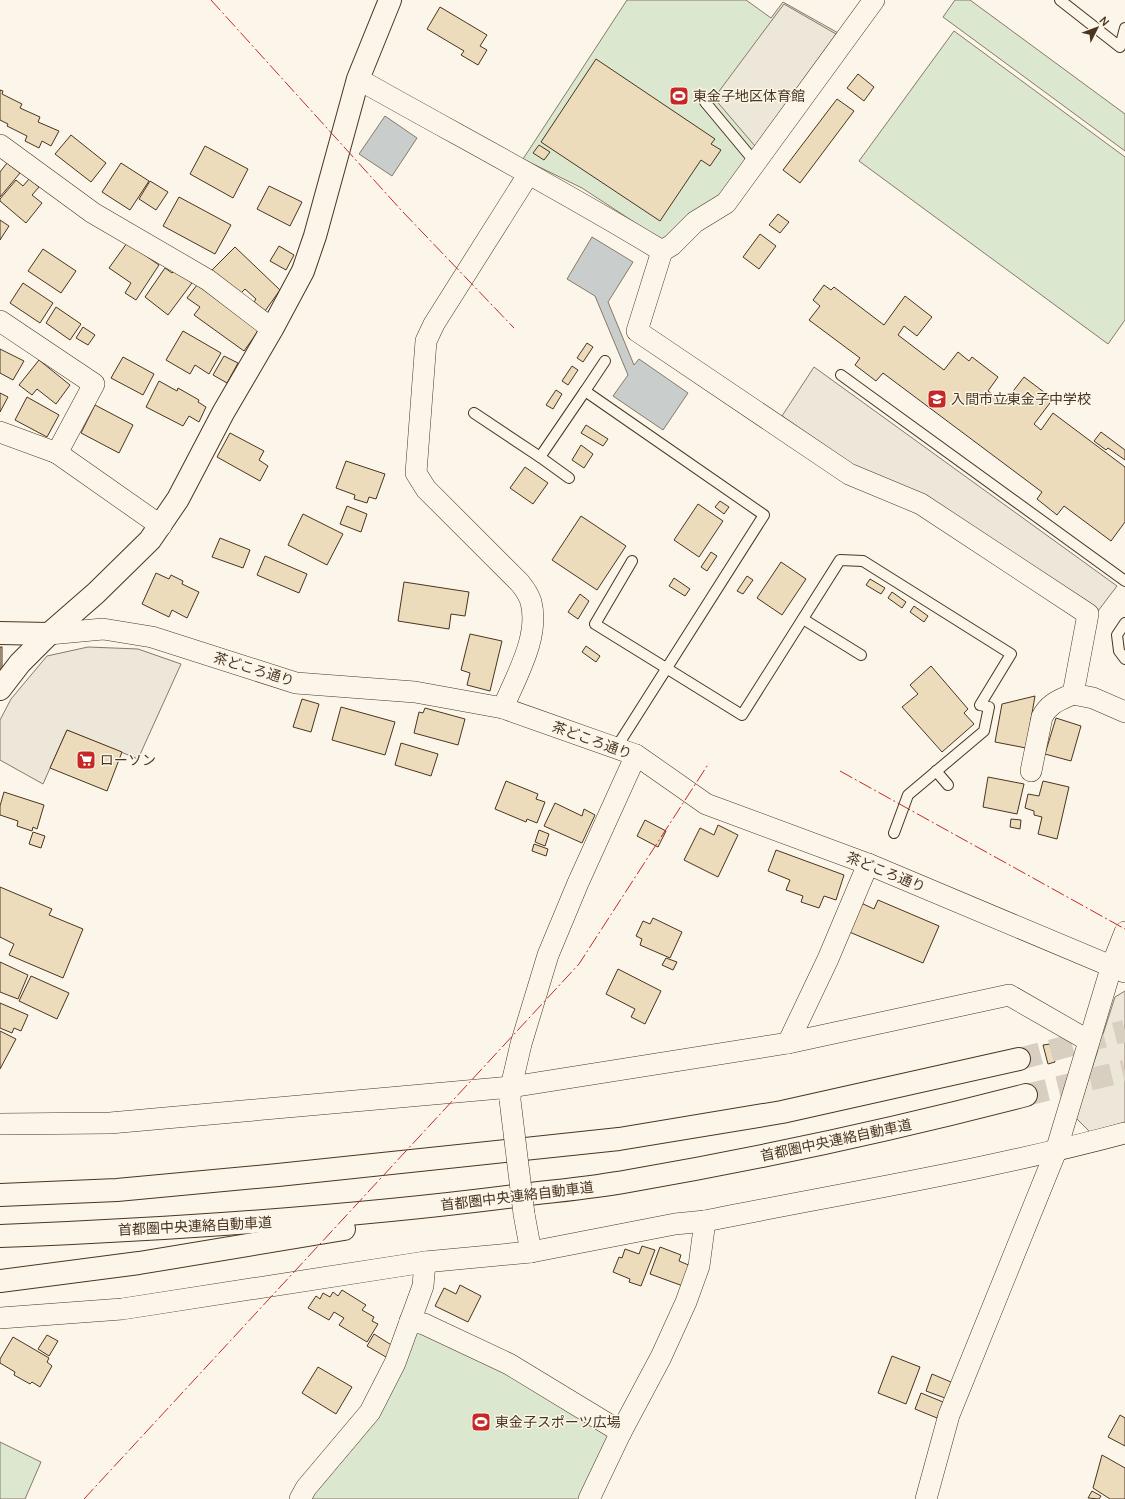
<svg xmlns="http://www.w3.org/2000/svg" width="1125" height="1499" viewBox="0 0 1125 1499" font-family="Manrope,'Noto Sans JP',sans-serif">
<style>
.green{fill:#dce7d0;stroke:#887966}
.parking{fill:#ede7d9;stroke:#887966}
.water{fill:#c9cecd;stroke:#887966}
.building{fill:#ecdcbc;stroke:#4a3520}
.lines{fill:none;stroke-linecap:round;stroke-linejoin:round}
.motorway-tunnel{stroke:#d8cfc1;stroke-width:22;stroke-dasharray:22 11;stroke-linecap:butt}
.service-casing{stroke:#4a3520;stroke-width:12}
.minor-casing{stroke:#4a3520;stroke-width:22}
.tertiary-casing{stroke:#4a3520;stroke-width:24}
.motorway-casing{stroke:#4a3520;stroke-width:24}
.service{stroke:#fbf6e9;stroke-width:10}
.minor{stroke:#fbf6e9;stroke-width:21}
.tertiary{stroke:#fbf6e9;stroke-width:22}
.motorway{stroke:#fbf6e9;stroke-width:22}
.minor-bridge-casing{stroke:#4a3520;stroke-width:22;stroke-linecap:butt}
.minor-bridge{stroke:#fbf6e9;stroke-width:21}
.power{stroke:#c62828;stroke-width:1;stroke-dasharray:14 3 2 3;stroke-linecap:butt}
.labels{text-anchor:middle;stroke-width:3;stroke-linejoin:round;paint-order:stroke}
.poi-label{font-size:14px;fill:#4a3520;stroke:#fbf6e9;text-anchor:start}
.street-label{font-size:14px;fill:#4a3520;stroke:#fbf6e9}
</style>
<rect width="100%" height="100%" fill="#fbf6e9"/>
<g class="green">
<path d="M627 0H746L771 18 783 2 840 34 733 184 668 238 660 239 582 188 523 159Z"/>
<path d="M955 0H970L1125 114V151L943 17Z"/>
<path d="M954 31 1125 157V320L1108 344 859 161Z"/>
<path d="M419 1330 501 1367 607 1430 612 1443 583 1499H307L411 1334Z"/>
<path d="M0 1442 41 1462 25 1499H0Z"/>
</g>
<g class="parking">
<path d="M784 4 836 34 755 146 714 98Z"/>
<path d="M814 367 1117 586 1098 611 925 497 854 466 782 416Z"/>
<path d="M88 647 138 649 181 664 138 759 67 730 43 784 0 760V720L11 699 47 656Z"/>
<path d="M1125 991V1122L1090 1132 1076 1118 1115 997Z"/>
</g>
<g class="water">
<path d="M385 116 417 138 392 176 359 154Z"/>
<path d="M592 237 633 262 608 302 634 365 639 359 688 393 663 430 613 396 628 375 595 296 567 279Z"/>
</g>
<g class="building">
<path d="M440 7 487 35 480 46 487 50 478 65 461 55 464 51 427 29Z"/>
<path d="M596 59 715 139 711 144 721 150 710 166 701 160 660 221 541 142Z"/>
<path d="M858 74 874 87 864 101 847 88Z"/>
<path d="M0 90 3 91 2 94 22 104 20 108 40 117 38 122 59 131 51 146 42 141 39 148 25 141 27 136 7 126 8 124 0 120Z"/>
<path d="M837 99 854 111 800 183 783 170Z"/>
<path d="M71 135 106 163 91 182 55 154Z"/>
<path d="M539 145 550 152 544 160 533 153Z"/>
<path d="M205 146 248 169 233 198 190 174Z"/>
<path d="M7 163 20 173 0 197V172Z"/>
<path d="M121 163 149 181 130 210 102 192Z"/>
<path d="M29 179 39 187 32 195 42 203 26 223 0 201V199L16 180 23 186Z"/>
<path d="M150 181 168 192 156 210 139 199Z"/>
<path d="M269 186 302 202 290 226 257 209Z"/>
<path d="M179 197 231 225 215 254 163 226Z"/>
<path d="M778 214 789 222 780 233 769 225Z"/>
<path d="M0 220 9 226 0 240Z"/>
<path d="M760 234 776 246 759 269 743 257Z"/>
<path d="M127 243 159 265 136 300 125 293 131 283 109 268Z"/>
<path d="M279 246 294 255 286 270 270 261Z"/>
<path d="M235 247 280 290 265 311 254 302 256 299 245 289 240 294 211 271Z"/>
<path d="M43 249 76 271 61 293 28 271Z"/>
<path d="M165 268 172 273 175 270 192 283 168 315 145 297Z"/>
<path d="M23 283 53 303 40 323 10 303Z"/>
<path d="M197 285 259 330 244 351 194 315 200 307 187 298Z"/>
<path d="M824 285 831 290 834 287 884 325 905 296 932 317 917 336 904 326 898 335 944 370 958 352 969 361 972 357 998 377 988 391 1004 403 1024 377 1053 399 1034 424 1041 430 1053 413 1125 467V522L1111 541 1064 506 1057 515 1037 499 1042 492 883 373 876 381 855 365 860 358 809 320 820 306 813 300Z"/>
<path d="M56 307 81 324 70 340 46 323Z"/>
<path d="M83 327 95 335 88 345 76 338Z"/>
<path d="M183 331 221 353 209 374 195 365 190 374 166 360Z"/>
<path d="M587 343 593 347 583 362 577 358Z"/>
<path d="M0 349 24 361 13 380 0 373Z"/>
<path d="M224 356 238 363 227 383 213 375Z"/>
<path d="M123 357 154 374 143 395 111 378Z"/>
<path d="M39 360 70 385 56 404 37 389 32 395 19 385Z"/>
<path d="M572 366 578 370 568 385 562 381Z"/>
<path d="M159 381 177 391 178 388 199 400 198 402 206 407 199 422 189 416 183 426 146 407Z"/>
<path d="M556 390 562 394 553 409 546 405Z"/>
<path d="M0 393 8 397 0 412Z"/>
<path d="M27 397 59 415 47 437 15 420Z"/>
<path d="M95 405 133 425 119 453 81 433Z"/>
<path d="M586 425 608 439 603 446 581 433Z"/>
<path d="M1101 432 1125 450V460L1108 448 1106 450 1094 441Z"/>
<path d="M230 433 264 451 259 460 268 466 260 481 217 457Z"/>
<path d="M581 445 593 454 584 468 572 460Z"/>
<path d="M346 461 385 474 376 499 369 497 367 503 354 499 355 495 336 488Z"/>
<path d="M525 467 548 483 533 504 510 488Z"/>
<path d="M720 501 729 507 724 514 715 507Z"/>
<path d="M698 504 723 521 699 557 674 540Z"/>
<path d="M347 506 367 514 361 532 340 524Z"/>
<path d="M303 514 343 534 327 565 288 545Z"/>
<path d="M581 516 626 546 597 590 552 560Z"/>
<path d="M220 538 250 550 243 568 212 557Z"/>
<path d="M711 552 717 556 707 571 701 567Z"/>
<path d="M265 556 307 574 299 593 257 575Z"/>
<path d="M781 562 806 579 782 615 757 598Z"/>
<path d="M156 573 169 579 171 575 183 581 182 584 199 592 187 618 172 610 169 617 142 604Z"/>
<path d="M747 576 753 580 743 594 737 591Z"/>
<path d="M674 578 690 589 685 596 669 586Z"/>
<path d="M870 579 885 588 881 594 866 585Z"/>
<path d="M404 582 469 592 465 616 451 614 449 629 398 621Z"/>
<path d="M892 592 906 602 902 608 888 598Z"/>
<path d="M580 594 589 601 578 619 568 612Z"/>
<path d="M914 606 928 616 924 622 910 612Z"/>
<path d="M470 634 502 641 490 691 467 685 470 673 461 670Z"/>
<path d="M586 646 600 656 596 662 582 652Z"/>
<rect x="0" y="647" width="2" height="25"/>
<path d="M931 666 968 709 964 713 974 724 942 752 902 707 918 694 910 685Z"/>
<path d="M1035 696 1026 748 995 742 1002 704Z"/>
<path d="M302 699 319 704 311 732 293 727Z"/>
<path d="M341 707 395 722 385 755 332 740Z"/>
<path d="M425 708 465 719 458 745 414 733 419 712 423 713Z"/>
<path d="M1056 718 1081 726 1071 761 1045 754Z"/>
<path d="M67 730 122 752 107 791 50 768Z"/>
<path d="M401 743 438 754 431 776 395 765Z"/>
<path d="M988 777 1024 784 1017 814 983 807Z"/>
<path d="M506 781 538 794 536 799 545 802 537 823 527 819 526 822 495 809Z"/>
<path d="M1043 781 1069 787 1057 839 1038 834 1042 817 1034 815V811L1025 808 1028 794 1039 796Z"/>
<path d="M4 792 44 805 37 829 33 827 32 831 17 826 18 821 0 815V806Z"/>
<path d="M555 803 582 816 584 809 595 815 582 843 544 826Z"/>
<path d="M1011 819 1021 820 1020 829 1010 827Z"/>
<path d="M645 820 666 831 658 847 637 836Z"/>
<path d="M718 825 738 835 718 877 684 860 700 828 714 835Z"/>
<path d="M539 830 549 834 545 846 535 842Z"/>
<path d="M33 832 45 836 41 848 29 844Z"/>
<path d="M534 844 548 849 546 856 532 851Z"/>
<path d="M776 850 844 875 836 900 824 896 819 908 801 902 803 896 786 890 790 880 768 871Z"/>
<path d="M0 887 52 909 49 915 83 929 63 978 9 955 14 944 0 937Z"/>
<path d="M878 900 939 926 923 963 847 931 859 902 874 909Z"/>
<path d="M653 918 682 932 670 958 640 945 642 939 636 936 643 921 650 924Z"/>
<path d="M666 958 677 962 673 970 662 965Z"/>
<path d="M0 962 28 975 18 999 0 992Z"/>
<path d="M618 969 661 991 645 1024 631 1017 635 1009 606 994Z"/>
<path d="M31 976 69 993 57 1019 19 1001Z"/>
<path d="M0 1003 28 1015 21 1031 14 1028 12 1033 0 1028Z"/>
<path d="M0 1031 16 1039 0 1069Z"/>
<path d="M1050 1044 1055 1062 1048 1064 1043 1045Z"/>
<path d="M642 1246 655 1250 641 1286 629 1282 630 1279 613 1272 619 1257 622 1258 625 1249 639 1254Z"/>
<path d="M660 1247 681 1255 679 1261 691 1266 683 1286 650 1274Z"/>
<path d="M460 1285 481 1296 468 1322 435 1306 444 1288 456 1294Z"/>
<path d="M342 1290 366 1305 362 1310 374 1317 372 1321 378 1324 367 1342 339 1325 344 1318 334 1312 329 1320 308 1308 316 1296 320 1299 323 1293 330 1297 333 1292 338 1296Z"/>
<path d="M374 1334 393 1346 386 1357 367 1346Z"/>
<path d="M47 1335 58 1341 49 1356 38 1349Z"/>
<path d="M13 1337 49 1358 47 1362 52 1366 40 1387 32 1382 30 1384 14 1375 15 1372 0 1363V1359Z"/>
<path d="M892 1356 920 1367 906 1404 878 1393Z"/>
<path d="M318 1367 352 1387 336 1414 302 1393Z"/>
<path d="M932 1374 951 1382 945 1398 926 1391Z"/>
<path d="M921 1393 943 1402 937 1418 915 1409Z"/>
<path d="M1120 1415 1125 1418V1446L1108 1437Z"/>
<path d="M1102 1455 1125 1468V1499H1110L1093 1488Z"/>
<path d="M1092 1491 1101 1496 1099 1499 1088 1498Z"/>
</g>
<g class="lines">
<g class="motorway-tunnel">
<path d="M1019 1059 1125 1031"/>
<path d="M1026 1095 1125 1071"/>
</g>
<defs>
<g id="service">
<path d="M1060 0 1120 47 1125 28"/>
<path d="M705 102 755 162"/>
<path d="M841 375 1125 581"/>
<path d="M585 391 605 361"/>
<path d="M474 413 540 457"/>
<path d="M569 478 540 457 585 391 764 515 616 748"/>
<path d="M632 561 595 624 742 715 840 560 863 561 1011 654 980 705 989 707 984 731 908 795 894 833"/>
<path d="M803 619 861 655"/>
<path d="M1125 623 1117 635 1119 651 1125 659"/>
<path d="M936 771 948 785"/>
</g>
<g id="minor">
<path d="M358 79C459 136 562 190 662 251L672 245 695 222 726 203 874 0"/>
<path d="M0 145 93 213 208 280 272 329"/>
<path d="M662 251 637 331 849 474 921 504 1088 614 1073 694 1093 698 1125 712"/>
<path d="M0 321 94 384 57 453 161 526"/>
<path d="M0 432 57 453"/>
<path d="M49 634 103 629 152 637 296 683 415 692 503 708 636 755 706 804 868 864 1125 972"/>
<path d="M503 708C516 676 540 637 531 602 529 595 524 588 520 583L426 489 416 473 426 341 434 324 528 175"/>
<path d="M1031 771 1042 717C1049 703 1060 700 1073 694"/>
<path d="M788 1043 828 959 868 864"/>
<path d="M510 1099 511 1087 521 1044 548 955 578 883 636 755"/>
<path d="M0 1124 110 1123 511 1087 788 1043 1009 995 1089 1041"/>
<path d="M524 1214 531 1252"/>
<path d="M0 1318 122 1309 425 1262 531 1252 675 1224 705 1221C845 1193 987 1170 1125 1133"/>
<path d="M410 1321 424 1324 509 1364 621 1432"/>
<path d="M300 1499 306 1488 370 1412 395 1363 423 1286 425 1262"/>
<path d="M589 1499 621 1432 661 1357 686 1302 699 1266 705 1221"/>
<path d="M926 1499 949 1415 1056 1151 1112 965 1125 932"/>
</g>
<g id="tertiary">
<path d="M0 633 49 634"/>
<path d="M0 689 20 663 49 634 96 593 150 540 178 499 223 413 272 329 303 271 315 236 358 79 390 0"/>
</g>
<g id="motorway">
<path d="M0 1195 117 1190 278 1175 619 1139 782 1112 1019 1059"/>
<path d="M0 1236C172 1229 344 1218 515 1196 553 1191 591 1188 629 1181 762 1158 895 1129 1026 1095"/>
<path d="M0 1281 139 1263 344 1229"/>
</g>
</defs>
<use href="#service" class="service-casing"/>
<use href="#minor" class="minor-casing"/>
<use href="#tertiary" class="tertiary-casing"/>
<use href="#motorway" class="motorway-casing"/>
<use href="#service" class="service"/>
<use href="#minor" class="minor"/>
<use href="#tertiary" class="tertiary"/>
<use href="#motorway" class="motorway"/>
<defs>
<path id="minor-bridge" d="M510 1100 524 1214"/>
</defs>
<use href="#minor-bridge" class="minor-bridge-casing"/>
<use href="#minor-bridge" class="minor-bridge"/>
<g class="power">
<path d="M211 0 402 211 514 328"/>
<path d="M840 771 1125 929"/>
<path d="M84 1499 579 964 709 763"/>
</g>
</g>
<defs>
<symbol id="stadium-square" viewBox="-11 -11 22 22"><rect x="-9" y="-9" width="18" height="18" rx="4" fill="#c62828" stroke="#fbf6e9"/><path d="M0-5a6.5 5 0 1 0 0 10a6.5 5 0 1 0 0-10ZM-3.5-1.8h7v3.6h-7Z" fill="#fff"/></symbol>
<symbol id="school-square" viewBox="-11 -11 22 22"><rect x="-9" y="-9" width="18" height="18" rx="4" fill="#c62828" stroke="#fbf6e9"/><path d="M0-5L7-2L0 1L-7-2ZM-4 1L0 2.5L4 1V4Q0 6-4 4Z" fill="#fff"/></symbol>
<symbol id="supermarket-square" viewBox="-11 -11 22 22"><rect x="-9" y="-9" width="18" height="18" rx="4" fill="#c62828" stroke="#fbf6e9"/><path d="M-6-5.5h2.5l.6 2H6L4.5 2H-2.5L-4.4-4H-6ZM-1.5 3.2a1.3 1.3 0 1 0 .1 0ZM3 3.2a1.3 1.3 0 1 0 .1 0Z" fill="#fff"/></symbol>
</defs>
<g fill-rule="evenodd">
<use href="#stadium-square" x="668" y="85" width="22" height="22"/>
<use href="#school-square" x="926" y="388" width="22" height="22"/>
<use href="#supermarket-square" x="75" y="749" width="22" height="22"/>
<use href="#stadium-square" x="470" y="1411" width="22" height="22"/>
</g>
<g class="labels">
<g class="poi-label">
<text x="693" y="101">東金子地区体育館</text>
<text x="951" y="404">入間市立東金子中学校</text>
<text x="100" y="765">ローソン</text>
<text x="495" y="1427">東金子スポーツ広場</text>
</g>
<g class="street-label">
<text transform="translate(254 669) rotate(17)" y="5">茶どころ通り</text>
<text transform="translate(592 740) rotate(20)" y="5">茶どころ通り</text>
<text transform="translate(886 872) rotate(22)" y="5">茶どころ通り</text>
<text transform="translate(836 1140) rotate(-12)" y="5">首都圏中央連絡自動車道</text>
<text transform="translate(517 1196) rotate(-7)" y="5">首都圏中央連絡自動車道</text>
<text transform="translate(195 1226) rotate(-3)" y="5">首都圏中央連絡自動車道</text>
</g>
</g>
<g transform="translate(1097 28) rotate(48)" stroke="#fbf6e9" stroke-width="3" paint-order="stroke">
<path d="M0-3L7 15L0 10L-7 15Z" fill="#4a3520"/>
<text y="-6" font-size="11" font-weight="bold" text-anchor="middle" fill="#4a3520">N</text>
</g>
</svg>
